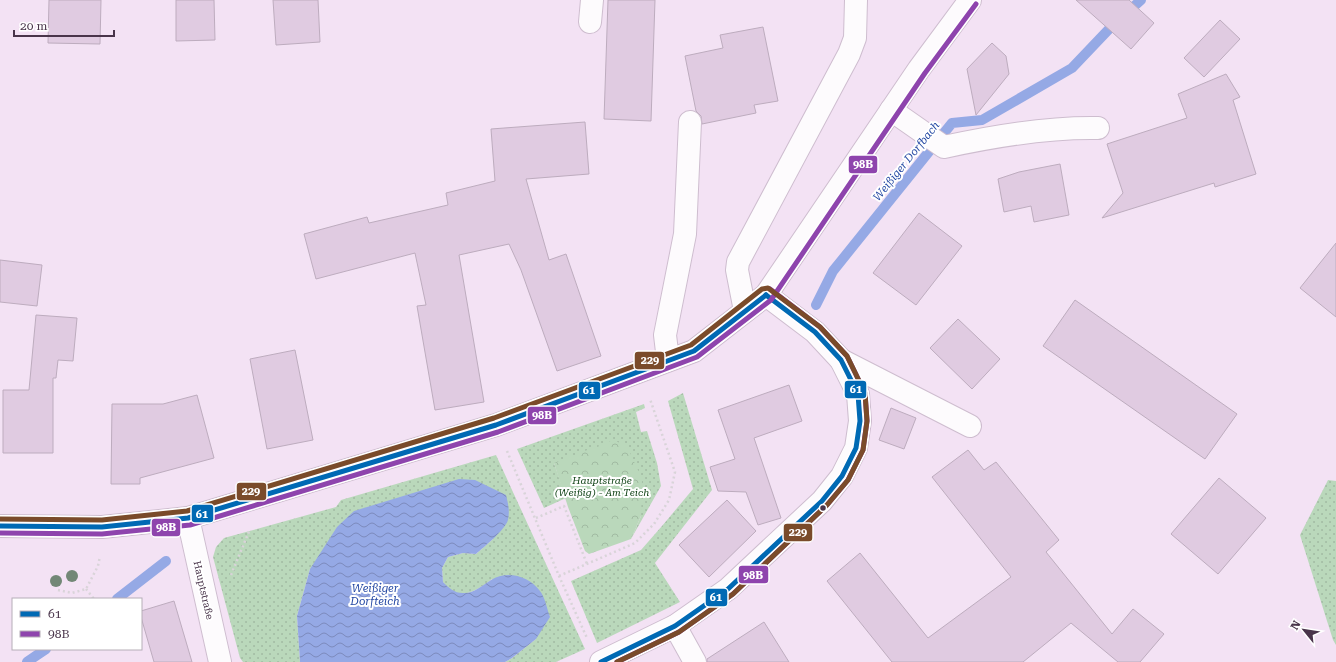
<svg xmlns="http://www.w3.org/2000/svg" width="1336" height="662" viewBox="0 0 1336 662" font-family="'Roboto Serif',serif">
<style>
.grass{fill:url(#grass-dots)}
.park{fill:url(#park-crowns)}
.water{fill:url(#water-waves)}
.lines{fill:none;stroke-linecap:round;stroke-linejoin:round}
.stream{stroke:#95a9e5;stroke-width:10}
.building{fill:#e0cbe1;stroke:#bdacbe}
.minor-casing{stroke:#cebdcf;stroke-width:24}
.path{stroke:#d9d4d9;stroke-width:2.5;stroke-dasharray:2 3;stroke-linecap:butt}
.minor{stroke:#fdfbfd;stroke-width:22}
.bus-1-casing{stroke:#fff;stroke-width:8}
.bus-2-casing{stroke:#fff;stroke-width:8}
.bus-3-casing{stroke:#fff;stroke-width:8}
.bus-1{stroke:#0069b4;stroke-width:5}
.bus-2{stroke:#8e44ad;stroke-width:5}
.bus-3{stroke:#7a4b2a;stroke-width:5}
.tree{fill:#728776}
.bus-dot{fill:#49344a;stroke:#fff;stroke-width:1.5}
.labels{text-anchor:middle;stroke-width:4;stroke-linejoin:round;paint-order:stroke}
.park-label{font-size:10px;font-style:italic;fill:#093d0f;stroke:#fff}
.street-label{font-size:10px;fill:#49344a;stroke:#fff}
.water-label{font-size:11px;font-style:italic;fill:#2448a3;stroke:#fff}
.line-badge{stroke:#fff;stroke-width:1.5}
.badge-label{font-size:11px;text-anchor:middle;font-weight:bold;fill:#fff}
</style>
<defs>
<pattern id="grass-dots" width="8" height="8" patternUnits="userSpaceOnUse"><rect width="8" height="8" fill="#bad8bb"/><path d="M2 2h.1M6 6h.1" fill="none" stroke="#a1baa2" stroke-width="1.8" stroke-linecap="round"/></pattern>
<pattern id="park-crowns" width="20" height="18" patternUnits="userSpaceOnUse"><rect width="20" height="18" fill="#bad8bb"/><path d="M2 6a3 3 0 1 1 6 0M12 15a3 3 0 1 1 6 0" fill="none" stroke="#a1baa2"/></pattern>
<pattern id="water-waves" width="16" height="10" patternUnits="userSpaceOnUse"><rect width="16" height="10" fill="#95a9e5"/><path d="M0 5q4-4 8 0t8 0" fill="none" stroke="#7c8abc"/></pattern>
</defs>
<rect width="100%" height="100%" fill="#f3e2f4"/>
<g class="grass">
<path d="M683 393 712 490 655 563 680 602 597 643 571 581 641 550 662 526 693 489 668 401Z"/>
<path d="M644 404 645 408 636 412 641 432 647 431 657 463 661 486 631 539 641 516 554 463 566 498 544 508 517 449Z"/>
<path d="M496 455 585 649 556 662H505L512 658 536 639 492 579C482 587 466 599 452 591 449 589 445 585 443 582L442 568 448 557 463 553 476 554 493 539 310 569 297 616 300 662H243L240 658 213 557 216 547 224 538 336 507 341 500Z"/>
<path d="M1328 480 1336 481V645L1333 640 1300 535Z"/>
</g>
<path class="park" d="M613 440 627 446 642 479 641 516 631 539 589 554 585 551 568 507 554 463Z"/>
<path class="water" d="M459 479 475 480 506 495C508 503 510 511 508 520 505 530 484 547 476 554L463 553 448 557 442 568 443 582C449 588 454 593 463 593 473 594 483 585 491 580 507 570 529 576 540 591 545 597 547 609 550 617L536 639 512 658 505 662H300L297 616 310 569 337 527 354 511Z"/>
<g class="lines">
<g class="stream">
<path d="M816 305 833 271 952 123 982 120 1072 68 1111 27 1141 0"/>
<path d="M117 599 166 561"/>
<path d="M27 662 46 649"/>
</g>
</g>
<g class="building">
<path d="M49 0H101L100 44 48 43Z"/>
<path d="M176 0H214L215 40 176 41Z"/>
<path d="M273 0H318L320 42 276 45Z"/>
<path d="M608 0H655L651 121 604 119Z"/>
<path d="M1076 0H1129L1154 23 1131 49Z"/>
<path d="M1220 20 1240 39 1204 77 1184 58Z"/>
<path d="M763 27 778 101 754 105 756 113 702 124 701 116 696 111 685 56 723 48 720 35Z"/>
<path d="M992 43 1006 56 1009 74 976 115 967 69Z"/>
<path d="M1226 74 1240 97 1233 100 1256 174 1215 187 1214 183 1102 218 1123 193 1107 144 1187 118 1178 94Z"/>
<path d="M585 122 589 174 526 179 549 260 566 254 601 356 557 371 521 270 509 244 459 255 484 402 435 410 417 306 426 305 415 253 316 279 304 234 367 217 369 223 448 205 446 193 495 181 491 129Z"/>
<path d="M1060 164 1069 215 1034 222 1031 206 1004 212 998 179 1019 172Z"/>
<path d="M919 213 962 246 916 305 873 273Z"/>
<path d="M1336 243V317L1300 288Z"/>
<path d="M0 260 42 265 37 306 0 302Z"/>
<path d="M1075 300 1237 414 1205 459 1043 346Z"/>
<path d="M36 315 77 318 73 361 58 360 56 378H53V453H3V390H29Z"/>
<path d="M958 319 1000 359 972 389 930 348Z"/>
<path d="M295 350 313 440 267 449 250 359Z"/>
<path d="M789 385 802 421 754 438 781 518 758 525 746 492 718 491 710 467 735 459 718 410Z"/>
<path d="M197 395 214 458 140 478V484H111L112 404H163Z"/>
<path d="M891 408 916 418 904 449 879 440Z"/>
<path d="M968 450 984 470 996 462 1059 540 1046 552 1112 634 1133 609 1164 634 1140 662H1118L1071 623 1023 662H892L827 581 860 553 928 638 1011 577 932 477Z"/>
<path d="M1219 478 1266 518 1218 574 1171 534Z"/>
<path d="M727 500 756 531 709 577 679 545Z"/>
<path d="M174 601 192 662H154L141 617V611Z"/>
<path d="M764 622 789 662H707V659Z"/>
</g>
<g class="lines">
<defs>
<g id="minor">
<path d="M590 22 592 0"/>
<path d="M891 110 944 147C994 136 1046 127 1098 128"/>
<path d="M745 311 737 270 738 262 849 54 855 38 856 0"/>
<path d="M668 360 665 335 685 234 690 122"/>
<path d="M841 360 970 426"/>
<path d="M188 518 220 662"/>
<path d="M0 526 102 527 188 518 496 425 694 351 766 295 919 69 970 0"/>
<path d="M675 626 695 662"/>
<path d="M601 662 675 626 728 589 822 501 842 476 856 448 860 421 858 394 841 360 815 332 766 295"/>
</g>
</defs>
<use href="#minor" class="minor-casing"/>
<g class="path">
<path d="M507 451 559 576 587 638"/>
<path d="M536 518 564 506 587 564"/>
<path d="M231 575 250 529"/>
<path d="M559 576 635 543 654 524 669 500 675 472 650 399"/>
<path d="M86 589 94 599"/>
<path d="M58 590 72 593 86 589 98 566 100 556"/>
</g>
<use href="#minor" class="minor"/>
<defs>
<g id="bus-1">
<path d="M0 526 102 527 188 518 496 425 694 351 766 295"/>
<path d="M601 662 675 626 728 589 822 501 842 476 856 448 860 421 858 394 841 360 815 332 766 295"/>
</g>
<g id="bus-2">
<path d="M0 533 102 534 190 525 498 432 697 357 771 300 925 73 976 4"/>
<path d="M617 662 679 632 733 594 827 505 848 480 863 450 867 421 865 393 847 356 820 327 770 289"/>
</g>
<path id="bus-3" d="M0 519 102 520 187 511 494 418 691 345 762 289 768 288 820 327 847 356 865 393 867 421 863 450 848 480 827 505 733 594 679 632 617 662"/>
</defs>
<use href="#bus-1" class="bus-1-casing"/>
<use href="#bus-2" class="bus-2-casing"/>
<use href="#bus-3" class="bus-3-casing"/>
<use href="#bus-1" class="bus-1"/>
<use href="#bus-2" class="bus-2"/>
<use href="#bus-3" class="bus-3"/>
</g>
<g class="tree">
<circle cx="72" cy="576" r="6"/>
<circle cx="56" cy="581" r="6"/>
</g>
<circle class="bus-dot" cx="823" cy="508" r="3.5"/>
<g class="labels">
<g class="park-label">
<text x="602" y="484">Hauptstraße<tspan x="602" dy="12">(Weißig) - Am Teich</tspan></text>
</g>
<g class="street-label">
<text transform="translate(204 590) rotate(77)" y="4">Hauptstraße</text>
</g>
<g class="water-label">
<text transform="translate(906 161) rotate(-51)" y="4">Weißiger Dorfbach</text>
<text x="375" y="592">Weißiger<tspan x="375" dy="13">Dorfteich</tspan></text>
</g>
</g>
<g class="line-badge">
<rect x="848" y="155" width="30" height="19" rx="4" fill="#8e44ad"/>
<rect x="634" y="351" width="31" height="19" rx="4" fill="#7a4b2a"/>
<rect x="844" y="380" width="23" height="19" rx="4" fill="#0069b4"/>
<rect x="578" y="381" width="23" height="19" rx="4" fill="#0069b4"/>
<rect x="527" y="406" width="30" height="19" rx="4" fill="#8e44ad"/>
<rect x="236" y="482" width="31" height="19" rx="4" fill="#7a4b2a"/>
<rect x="191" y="504" width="23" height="19" rx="4" fill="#0069b4"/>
<rect x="151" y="518" width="30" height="19" rx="4" fill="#8e44ad"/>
<rect x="783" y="523" width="30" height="19" rx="4" fill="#7a4b2a"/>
<rect x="738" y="565" width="31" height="19" rx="4" fill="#8e44ad"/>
<rect x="705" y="588" width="23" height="19" rx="4" fill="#0069b4"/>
</g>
<g class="badge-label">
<text x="863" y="168">98B</text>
<text x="650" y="364">229</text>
<text x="856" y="393">61</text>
<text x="589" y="394">61</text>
<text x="542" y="419">98B</text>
<text x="251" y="495">229</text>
<text x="202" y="518">61</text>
<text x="166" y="531">98B</text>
<text x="798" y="536">229</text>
<text x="753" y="579">98B</text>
<text x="716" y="601">61</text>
</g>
<rect x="12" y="598" width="130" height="52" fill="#ffffff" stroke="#b6aeb7"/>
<rect x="20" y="611" width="20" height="6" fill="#0069b4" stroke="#b6aeb7"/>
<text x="48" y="618" font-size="12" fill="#49344a">61</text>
<rect x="20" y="631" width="20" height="6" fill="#8e44ad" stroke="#b6aeb7"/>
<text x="48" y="638" font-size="12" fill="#49344a">98B</text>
<g transform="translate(1304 630) rotate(300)" stroke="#ffffff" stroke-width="3" paint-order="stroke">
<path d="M0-3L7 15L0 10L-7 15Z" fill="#49344a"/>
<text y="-6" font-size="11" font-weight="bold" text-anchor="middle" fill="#49344a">N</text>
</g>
<path d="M14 30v6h100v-6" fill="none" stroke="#49344a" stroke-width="2"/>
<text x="20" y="30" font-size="12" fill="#49344a" stroke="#ffffff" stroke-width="3" paint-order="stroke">20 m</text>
</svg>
